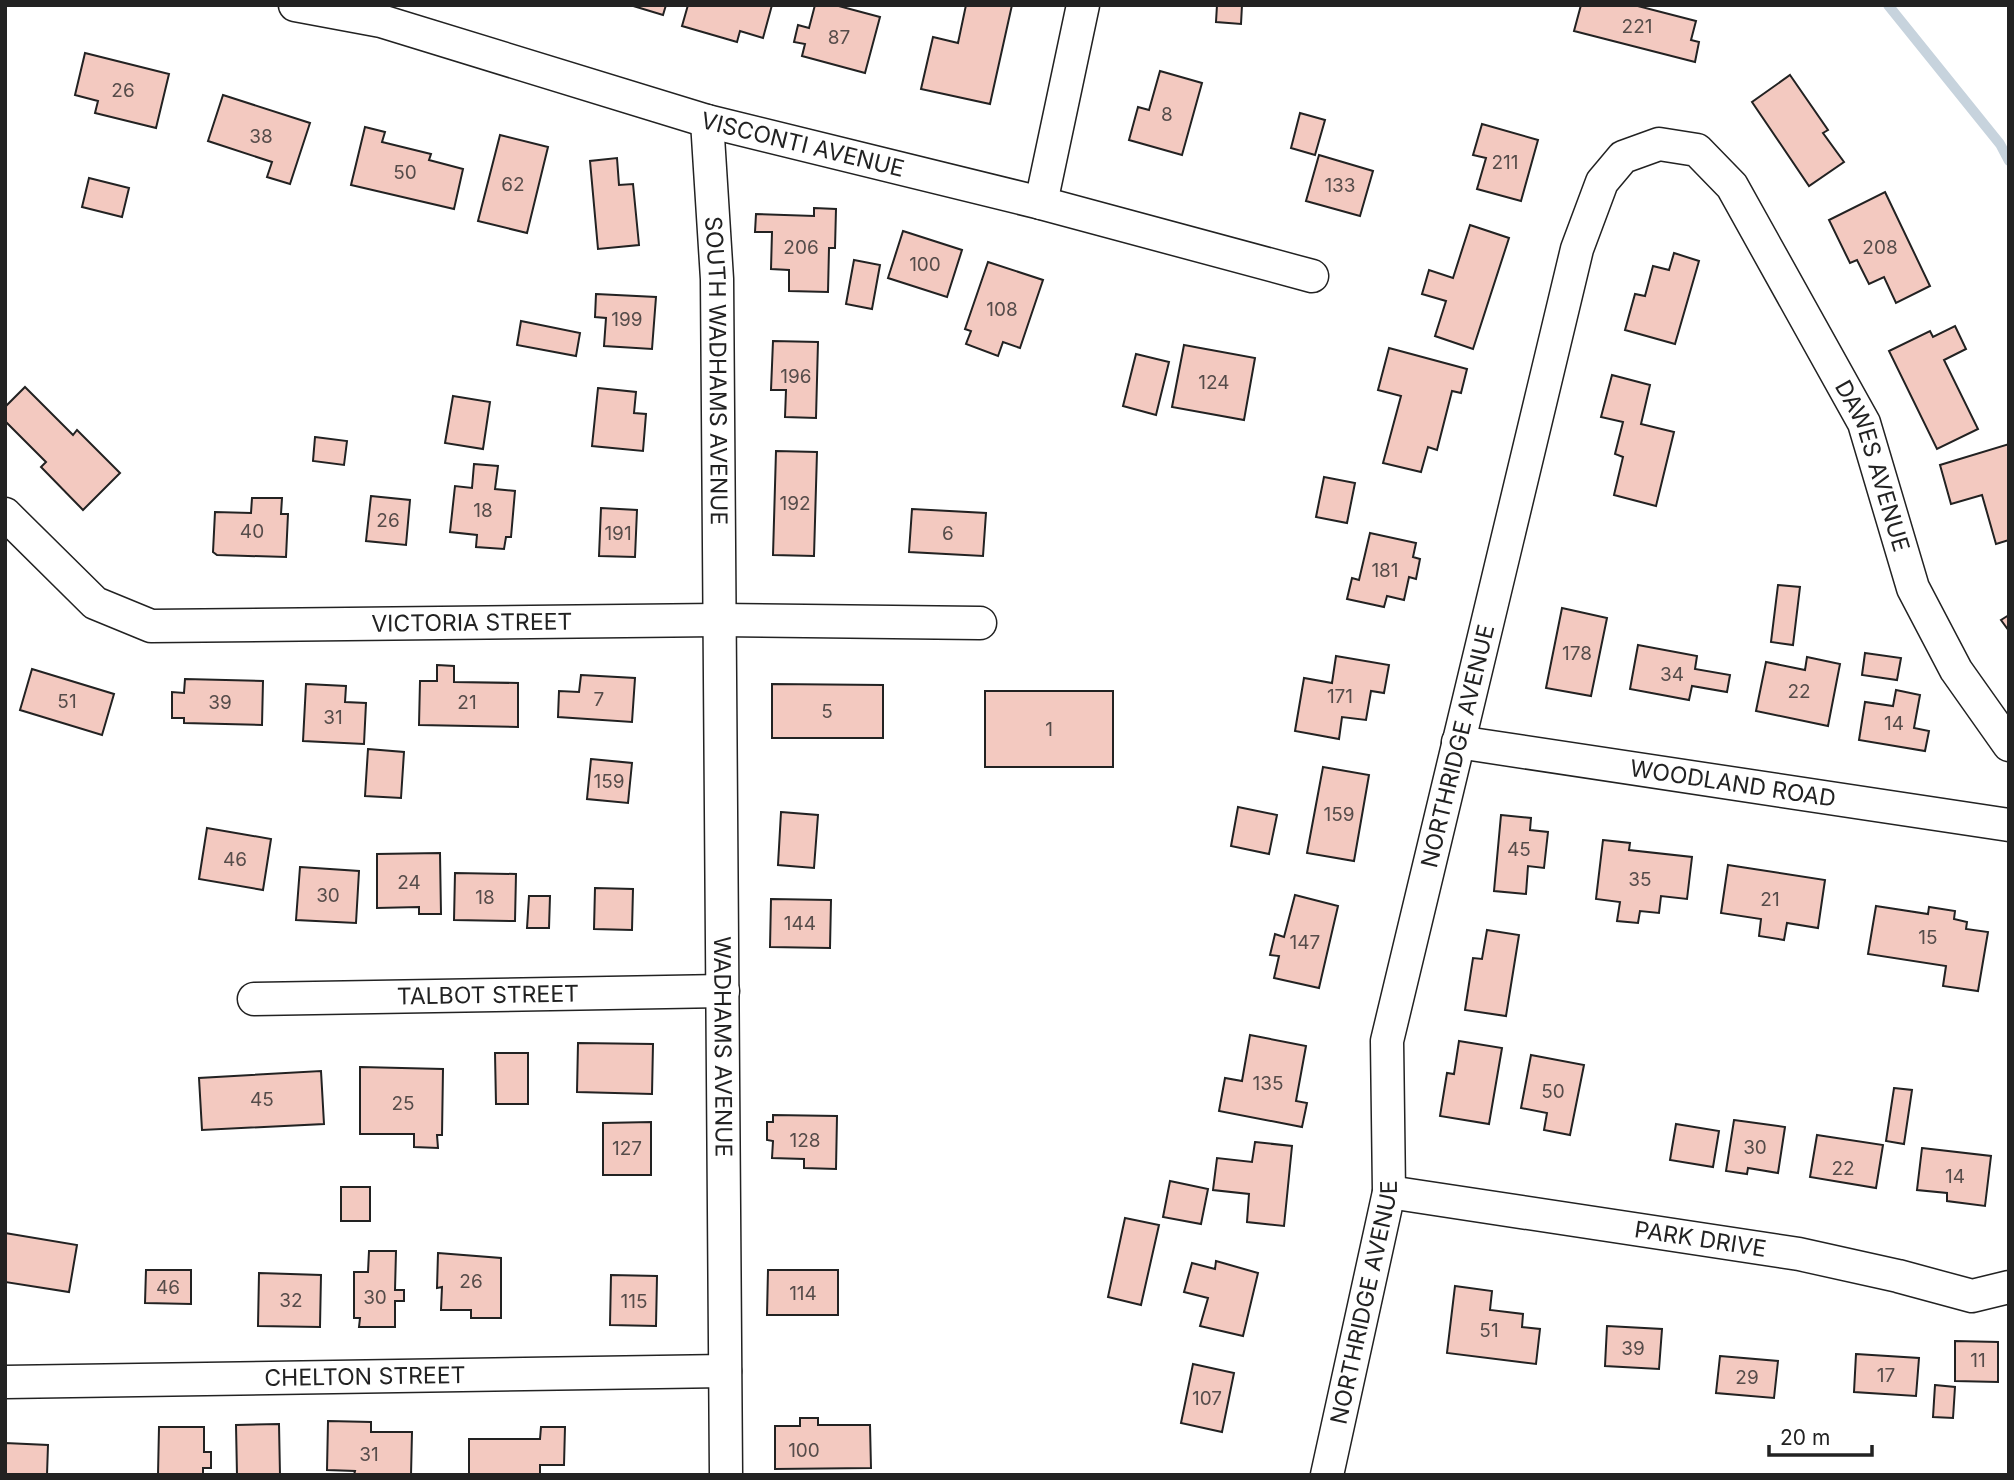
<svg xmlns="http://www.w3.org/2000/svg" width="2014" height="1480" viewBox="0 0 2014 1480" font-family="Inter,sans-serif">
<style>
.lines{fill:none;stroke-linecap:round;stroke-linejoin:round}
.stream{stroke:#c7d3dd;stroke-width:10}
.building{fill:#f3c9c0;stroke:#222;stroke-width:2}
.minor-casing{stroke:#222;stroke-width:35}
.minor{stroke:#fff;stroke-width:32}
.labels{text-anchor:middle;stroke-width:5;stroke-linejoin:round;paint-order:stroke}
.number-label{font-size:19px;fill:#564c4a}
.street-label{font-size:23px;fill:#222;stroke:#fff}
</style>
<rect width="100%" height="100%" fill="#fff"/>
<g class="lines">
<path class="stream" d="M1888 5 2000 144 2009 161"/>
</g>
<g class="building">
<path d="M630 5H666L663 15Z"/>
<path d="M688 5H772L763 38 740 31 737 42 682 26Z"/>
<path d="M815 5H835L880 17 865 73 802 56 805 44 794 42 798 25 809 28Z"/>
<path d="M966 5H1012L990 104 921 89 933 37 958 43Z"/>
<path d="M1217 5H1242L1241 24 1216 22Z"/>
<path d="M1581 5H1634L1696 21 1691 40 1699 42 1695 62 1574 31Z"/>
<path d="M85 53 169 74 156 128 95 113 98 101 75 95Z"/>
<path d="M1160 71 1202 83 1182 155 1129 140 1138 107 1149 110Z"/>
<path d="M1790 75 1828 130 1823 133 1844 162 1809 186 1752 102Z"/>
<path d="M223 95 310 123 290 184 267 177 272 162 208 141Z"/>
<path d="M1300 113 1325 120 1315 155 1291 148Z"/>
<path d="M1482 124 1538 140 1521 201 1477 189 1486 158 1473 155Z"/>
<path d="M365 127 385 132 382 142 431 154 429 160 463 169 454 209 351 185Z"/>
<path d="M500 135 548 147 527 233 478 221Z"/>
<path d="M1319 155 1373 171 1360 216 1306 201Z"/>
<path d="M617 158 619 185 633 184 639 245 598 249 590 161Z"/>
<path d="M89 178 129 188 122 217 82 207Z"/>
<path d="M1885 192 1930 286 1896 303 1884 277 1869 284 1857 260 1850 263 1829 220Z"/>
<path d="M814 208 836 209 835 248H829L828 292 789 291V270L771 269 772 232H755L756 214 814 216Z"/>
<path d="M1470 225 1509 238 1473 349 1435 336 1446 301 1422 294 1429 270 1453 278Z"/>
<path d="M903 231 962 250 947 297 888 278Z"/>
<path d="M1674 253 1699 261 1675 344 1625 330 1635 294 1645 296 1653 266 1669 270Z"/>
<path d="M854 260 880 265 872 309 846 304Z"/>
<path d="M988 262 1043 280 1020 348 1003 342 998 356 966 344 971 331 965 329Z"/>
<path d="M596 294 656 297 652 349 604 346 606 318 595 317Z"/>
<path d="M521 321 580 333 576 356 517 345Z"/>
<path d="M1955 326 1966 349 1944 360 1978 429 1937 449 1889 351 1930 331 1933 337Z"/>
<path d="M773 341 818 342 816 418 785 417 786 390H771Z"/>
<path d="M1184 345 1255 358 1244 420 1172 407Z"/>
<path d="M1389 348 1467 369 1461 393 1452 391 1437 450 1428 447 1421 472 1383 463 1401 396 1378 390Z"/>
<path d="M1136 354 1169 362 1156 415 1123 406Z"/>
<path d="M1612 375 1650 385 1641 424 1674 432 1656 506 1614 495 1623 457 1615 454 1623 422 1601 417Z"/>
<path d="M25 387 73 435 77 430 120 473 83 510 41 467 46 462 5 421V407Z"/>
<path d="M598 388 636 392 634 413 646 414 643 451 592 446Z"/>
<path d="M453 396 490 402 483 449 445 443Z"/>
<path d="M315 437 347 441 344 465 313 461Z"/>
<path d="M2009 444V540L1996 544 1982 495 1951 504 1940 465Z"/>
<path d="M776 451 817 452 814 556 773 555Z"/>
<path d="M474 464 498 466 495 489 515 491 511 537H506L504 549 476 547 477 535 450 532 455 486 472 488Z"/>
<path d="M1324 477 1355 483 1347 523 1316 517Z"/>
<path d="M371 496 410 500 406 545 366 541Z"/>
<path d="M252 498H282L281 514H288L286 557 217 555 213 552 215 512 251 513Z"/>
<path d="M601 508 637 510 635 557 599 556Z"/>
<path d="M912 509 986 513 983 556 909 552Z"/>
<path d="M1370 533 1416 543 1413 557 1420 559 1416 579 1409 577 1404 600 1387 596 1384 607 1347 599 1352 578 1359 580Z"/>
<path d="M1778 585 1800 587 1793 645 1771 642Z"/>
<path d="M1562 608 1607 618 1591 696 1546 688Z"/>
<path d="M2009 615V631L2001 620Z"/>
<path d="M1638 645 1697 656 1695 669 1730 675 1727 692 1692 686 1689 700 1630 689Z"/>
<path d="M1865 653 1901 658 1897 680 1862 675Z"/>
<path d="M1336 656 1389 665 1384 693 1371 691 1366 720 1342 717 1339 739 1295 731 1304 678 1332 683Z"/>
<path d="M1807 657 1840 664 1828 726 1756 711 1766 662 1805 670Z"/>
<path d="M437 665 454 666V682L518 683V727L419 725 420 681H437Z"/>
<path d="M32 669 114 694 102 735 20 710Z"/>
<path d="M581 675 635 678 632 722 558 717 559 691 579 692Z"/>
<path d="M185 679 263 681 262 725 184 723V718H172V692L184 693Z"/>
<path d="M306 684 346 686 345 702 366 703 364 744 303 741Z"/>
<path d="M772 684 883 685V738H772Z"/>
<path d="M1896 690 1920 695 1914 728 1929 731 1925 751 1859 740 1865 702 1893 706Z"/>
<rect x="985" y="691" width="128" height="76"/>
<path d="M368 749 404 752 401 798 365 796Z"/>
<path d="M591 759 632 763 628 803 587 799Z"/>
<path d="M1323 767 1369 775 1354 861 1307 853Z"/>
<path d="M1238 807 1277 815 1269 854 1231 846Z"/>
<path d="M781 812 818 815 814 868 778 865Z"/>
<path d="M1501 815 1531 818 1530 830 1548 832 1544 868 1528 866 1526 894 1494 891Z"/>
<path d="M207 828 271 839 263 890 199 879Z"/>
<path d="M1603 840 1630 843 1629 850 1692 857 1687 899 1661 896 1659 913 1640 911 1638 923 1617 921 1620 902 1596 899Z"/>
<path d="M440 853 441 914H419V907L377 908V854Z"/>
<path d="M1728 865 1825 880 1818 928 1787 923 1784 940 1759 936 1761 919 1721 913Z"/>
<path d="M300 867 359 871 356 923 296 920Z"/>
<path d="M455 873 516 874 515 921 454 920Z"/>
<path d="M595 888 633 889 632 930 594 929Z"/>
<path d="M1295 895 1338 906 1319 988 1274 978 1279 956 1270 955 1275 934 1284 937Z"/>
<path d="M529 896H550L549 928H527Z"/>
<path d="M771 899 831 900 830 948 770 947Z"/>
<path d="M1876 906 1928 914 1929 907 1955 911 1954 919 1967 922 1966 929 1988 932 1978 991 1943 986 1946 966 1868 954Z"/>
<path d="M1487 930 1519 935 1506 1016 1465 1010 1473 958 1482 959Z"/>
<path d="M1250 1035 1306 1046 1296 1101 1307 1103 1302 1127 1219 1111 1225 1078 1242 1081Z"/>
<path d="M1459 1041 1502 1048 1489 1124 1440 1116 1447 1073 1454 1074Z"/>
<path d="M578 1043 653 1044 652 1094 577 1092Z"/>
<path d="M495 1053H528V1104H496Z"/>
<path d="M1531 1055 1584 1065 1570 1135 1544 1130 1547 1113 1521 1108Z"/>
<path d="M360 1067 443 1069 442 1135H437L438 1148 414 1147V1134H360Z"/>
<path d="M321 1071 324 1124 202 1130 199 1078Z"/>
<path d="M1894 1088 1912 1090 1904 1144 1886 1141Z"/>
<path d="M773 1115 837 1116 836 1169 804 1168V1159L772 1158 773 1141 767 1140V1122H773Z"/>
<path d="M1734 1120 1785 1127 1778 1173 1748 1168 1747 1174 1726 1171Z"/>
<path d="M651 1122V1175H603V1123Z"/>
<path d="M1676 1124 1719 1131 1713 1167 1670 1160Z"/>
<path d="M1817 1135 1883 1145 1876 1188 1810 1177Z"/>
<path d="M1255 1142 1292 1146 1284 1226 1247 1222 1249 1194 1213 1190 1217 1158 1252 1162Z"/>
<path d="M1922 1148 1991 1156 1985 1206 1947 1201V1193L1917 1190Z"/>
<path d="M1170 1181 1208 1189 1201 1224 1163 1217Z"/>
<rect x="341" y="1187" width="29" height="34"/>
<path d="M1125 1218 1159 1225 1141 1305 1108 1297Z"/>
<path d="M5 1233 77 1245 69 1292 5 1282Z"/>
<path d="M369 1251H396L395 1290H404V1301H395V1327H359L360 1318H354V1272H368Z"/>
<path d="M438 1253 501 1258V1318H471V1310H441L442 1287 437 1288Z"/>
<path d="M1216 1261 1258 1273 1243 1336 1200 1326 1208 1298 1184 1292 1192 1263 1215 1269Z"/>
<path d="M146 1270H191V1304L145 1303Z"/>
<path d="M768 1270H838V1315H767Z"/>
<path d="M259 1273 321 1275 320 1327 258 1326Z"/>
<path d="M611 1275 657 1276 656 1326 610 1325Z"/>
<path d="M1455 1286 1492 1291 1490 1310 1523 1314 1522 1327 1540 1329 1536 1364 1447 1353Z"/>
<path d="M1607 1326 1662 1329 1659 1369 1605 1366Z"/>
<path d="M1955 1341 1998 1342V1382L1955 1381Z"/>
<path d="M1856 1354 1919 1358 1916 1396 1854 1392Z"/>
<path d="M1720 1356 1778 1361 1774 1398 1716 1393Z"/>
<path d="M1193 1364 1234 1373 1222 1432 1181 1423Z"/>
<path d="M1935 1385 1955 1387 1953 1418 1933 1417Z"/>
<path d="M800 1418H818V1425H870L871 1468 775 1469V1426H800Z"/>
<path d="M328 1421 371 1422V1432H412L411 1475H354L355 1471 327 1470Z"/>
<path d="M279 1424 280 1475H237L236 1425Z"/>
<path d="M159 1427H204V1452H211V1468H203V1475H158Z"/>
<path d="M541 1427H565L564 1465H540V1475H469V1439H540Z"/>
<path d="M5 1443 48 1445 47 1475H5Z"/>
</g>
<g class="lines">
<defs>
<g id="minor">
<path id="s1" d="M295 5 381 21 707 121 1041 203 1312 276"/>
<path id="s2" d="M707 121 717 279 726 1475"/>
<path d="M1041 203 1083 5"/>
<path id="s3" d="M5 514 95 603 151 626 718 620 980 623"/>
<path id="s4" d="M1458 742 2009 825"/>
<path id="s5" d="M254 999 723 991"/>
<path id="s6" d="M1389 1192 1799 1254 1898 1276 1972 1296 2009 1287"/>
<path id="s7" d="M5 1382 725 1371"/>
<path id="s8" d="M1327 1475 1389 1192 1387 1041 1577 249 1602 182 1623 157 1659 144 1697 150 1732 186 1864 423 1913 588 1956 670 2009 745"/>
</g>
</defs>
<use href="#minor" class="minor-casing"/>
<use href="#minor" class="minor"/>
</g>
<g class="labels">
<g class="number-label">
<text x="1637" y="33">221</text>
<text x="839" y="44">87</text>
<text x="123" y="97">26</text>
<text x="1167" y="121">8</text>
<text x="261" y="143">38</text>
<text x="1505" y="169">211</text>
<text x="405" y="179">50</text>
<text x="513" y="191">62</text>
<text x="1340" y="192">133</text>
<text x="801" y="254">206</text>
<text x="1880" y="254">208</text>
<text x="925" y="271">100</text>
<text x="1002" y="316">108</text>
<text x="627" y="326">199</text>
<text x="796" y="383">196</text>
<text x="1214" y="389">124</text>
<text x="795" y="510">192</text>
<text x="483" y="517">18</text>
<text x="388" y="527">26</text>
<text x="252" y="538">40</text>
<text x="618" y="540">191</text>
<text x="948" y="540">6</text>
<text x="1385" y="577">181</text>
<text x="1577" y="660">178</text>
<text x="1672" y="681">34</text>
<text x="1799" y="698">22</text>
<text x="1340" y="703">171</text>
<text x="599" y="706">7</text>
<text x="67" y="708">51</text>
<text x="220" y="709">39</text>
<text x="467" y="709">21</text>
<text x="827" y="718">5</text>
<text x="333" y="724">31</text>
<text x="1894" y="730">14</text>
<text x="1049" y="736">1</text>
<text x="609" y="788">159</text>
<text x="1339" y="821">159</text>
<text x="1519" y="856">45</text>
<text x="235" y="866">46</text>
<text x="1640" y="886">35</text>
<text x="409" y="889">24</text>
<text x="328" y="902">30</text>
<text x="485" y="904">18</text>
<text x="1770" y="906">21</text>
<text x="800" y="930">144</text>
<text x="1928" y="944">15</text>
<text x="1305" y="949">147</text>
<text x="1268" y="1090">135</text>
<text x="1553" y="1098">50</text>
<text x="262" y="1106">45</text>
<text x="403" y="1110">25</text>
<text x="805" y="1147">128</text>
<text x="1755" y="1154">30</text>
<text x="627" y="1155">127</text>
<text x="1843" y="1175">22</text>
<text x="1955" y="1183">14</text>
<text x="471" y="1288">26</text>
<text x="168" y="1294">46</text>
<text x="803" y="1300">114</text>
<text x="375" y="1304">30</text>
<text x="291" y="1307">32</text>
<text x="634" y="1308">115</text>
<text x="1489" y="1337">51</text>
<text x="1633" y="1355">39</text>
<text x="1978" y="1367">11</text>
<text x="1886" y="1382">17</text>
<text x="1747" y="1384">29</text>
<text x="1207" y="1405">107</text>
<text x="804" y="1457">100</text>
<text x="369" y="1461">31</text>
</g>
<g class="street-label">
<text dy="8" stroke="none"><textPath href="#s1" startOffset="527">VISCONTI AVENUE</textPath></text>
<text dy="8" stroke="none"><textPath href="#s2" startOffset="250">SOUTH WADHAMS AVENUE</textPath></text>
<text dy="8" stroke="none"><textPath href="#s8" startOffset="1801">DAWES AVENUE</textPath></text>
<text dy="8" stroke="none"><textPath href="#s3" startOffset="508">VICTORIA STREET</textPath></text>
<text dy="8" stroke="none"><textPath href="#s8" startOffset="744">NORTHRIDGE AVENUE</textPath></text>
<text dy="8" stroke="none"><textPath href="#s4" startOffset="278">WOODLAND ROAD</textPath></text>
<text dy="8" stroke="none"><textPath href="#s5" startOffset="234">TALBOT STREET</textPath></text>
<text dy="8" stroke="none"><textPath href="#s2" startOffset="926">WADHAMS AVENUE</textPath></text>
<text dy="8" stroke="none"><textPath href="#s6" startOffset="315">PARK DRIVE</textPath></text>
<text dy="8" stroke="none"><textPath href="#s8" startOffset="177">NORTHRIDGE AVENUE</textPath></text>
<text dy="8" stroke="none"><textPath href="#s7" startOffset="360">CHELTON STREET</textPath></text>
</g>
</g>
<rect width="2014" height="1480" fill="none" stroke="#222222" stroke-width="14"/>
<path d="M1769 1445v10h103v-10" fill="none" stroke="#222222" stroke-width="3.5"/>
<text x="1780" y="1445" font-size="21" fill="#222222" stroke="#ffffff" stroke-width="5" paint-order="stroke">20 m</text>
</svg>
